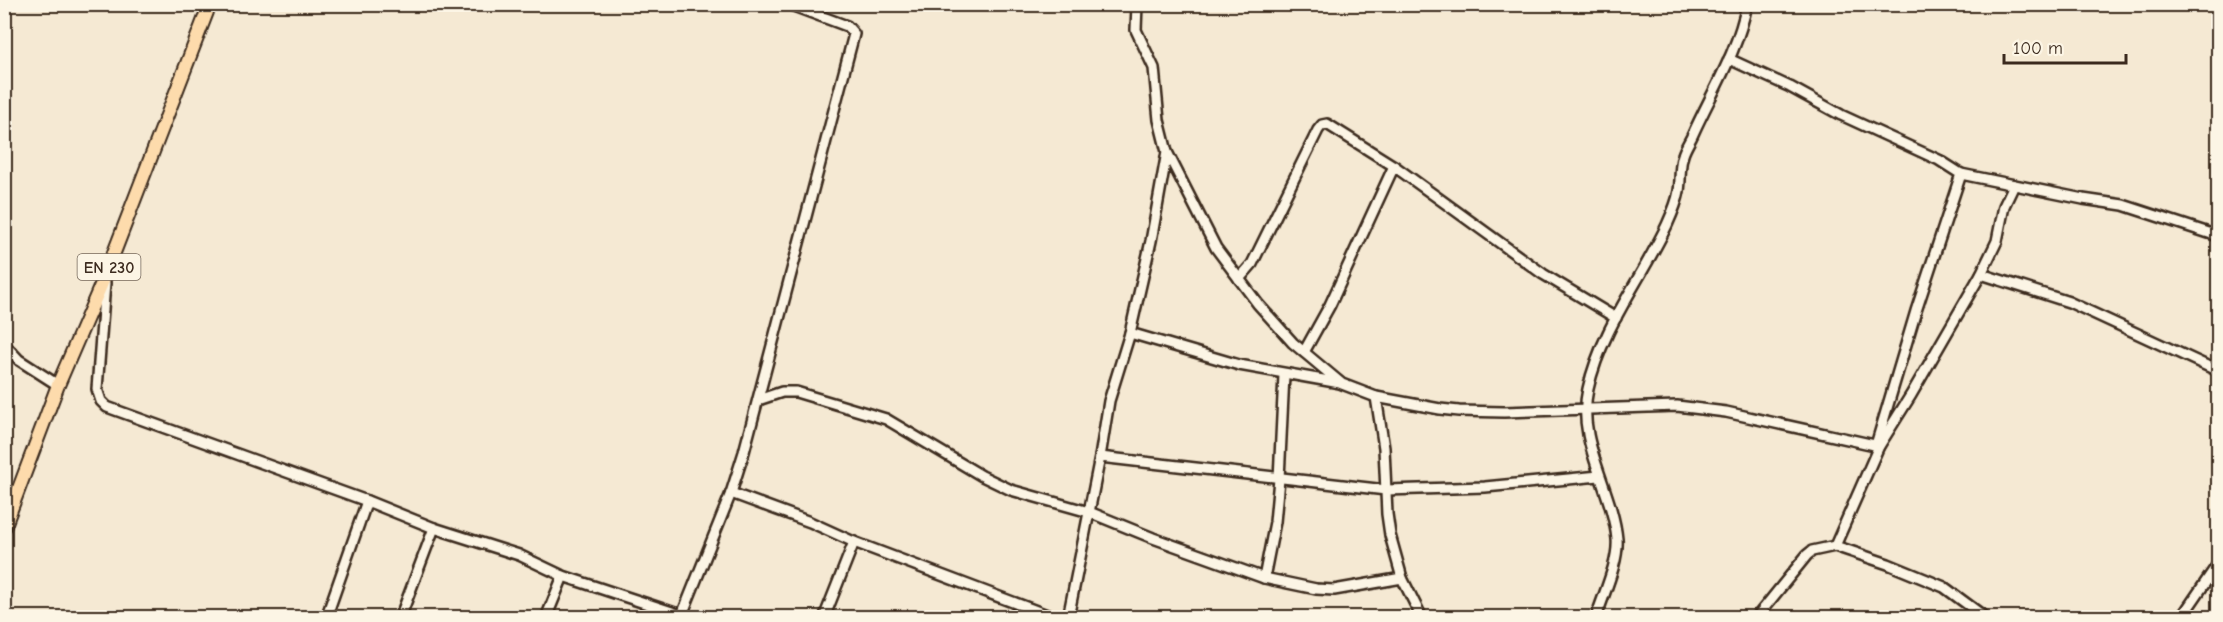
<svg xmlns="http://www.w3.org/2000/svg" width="2223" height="622" viewBox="0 0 2223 622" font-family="'Comic Neue',sans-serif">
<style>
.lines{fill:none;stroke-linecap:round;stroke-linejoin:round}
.minor-casing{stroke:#3b2a1e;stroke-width:14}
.major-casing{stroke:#3b2a1e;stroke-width:16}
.minor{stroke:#fcf5e5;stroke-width:9}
.major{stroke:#fddbac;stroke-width:12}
.labels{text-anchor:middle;stroke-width:4.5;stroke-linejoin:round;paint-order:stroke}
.shield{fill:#fcf5e5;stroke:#75675a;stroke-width:1.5}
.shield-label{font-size:16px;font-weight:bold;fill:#3b2a1e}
</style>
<rect width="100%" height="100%" fill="#f5e9d3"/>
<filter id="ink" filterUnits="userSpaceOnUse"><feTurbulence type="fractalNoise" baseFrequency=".0167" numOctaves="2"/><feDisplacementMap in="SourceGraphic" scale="12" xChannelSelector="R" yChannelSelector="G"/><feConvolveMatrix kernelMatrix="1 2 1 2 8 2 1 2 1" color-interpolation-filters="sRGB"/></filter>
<g filter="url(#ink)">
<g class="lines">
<defs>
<g id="minor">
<path d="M1137 4 1136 30 1154 68 1159 120 1167 152 1216 248 1258 304 1293 343 1342 384 1376 397 1440 409 1459 411 1504 412 1677 406 1726 412 1879 446"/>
<path d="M1729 59 1790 87 1841 115 1939 160 1961 174 1916 311 1876 445"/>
<path d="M1961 174 2083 199 2123 205 2218 236"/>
<path d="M1981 274 2069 302 2218 371"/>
<path d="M1239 279 1252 264 1318 130 1322 125 1327 124 1394 166 1543 274 1616 318"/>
<path d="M105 283 97 389 101 401 107 407 367 501 434 528 519 555 563 576 690 618"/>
<path d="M1130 333 1239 365 1340 383"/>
<path d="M4 344 19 360 58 385"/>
<path d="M1304 352 1330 305 1394 166"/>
<path d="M1376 397 1384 448 1387 514 1390 535 1402 578 1422 618"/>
<path d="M758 400 782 392H796L886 419 982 476 1011 490 1089 512 1153 538 1264 578 1316 589 1334 590 1402 578"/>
<path d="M1100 457 1386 490 1485 487 1599 476"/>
<path d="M731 493 810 522 854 542 1055 618"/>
<path d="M1835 546 1879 446 1911 395 1981 274 1997 241 2004 206 2014 185"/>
<path d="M1264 578 1275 522 1279 479 1284 375"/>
<path d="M682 615 731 493 744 452 853 38 854 34 847 26 788 4"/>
<path d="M326 618 367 501"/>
<path d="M400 618 434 528"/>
<path d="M546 618 563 576"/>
<path d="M824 618 854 542"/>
<path d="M1068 618 1100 457 1109 401 1130 333 1151 241 1167 152"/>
<path d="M1596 618C1603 595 1619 562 1617 539 1612 488 1576 441 1588 389 1601 329 1641 280 1667 225 1672 214 1677 203 1679 191 1681 179 1679 166 1683 155 1685 148 1690 141 1693 134 1712 92 1738 51 1747 4"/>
<path d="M1756 618 1807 555 1812 551 1835 546 1888 564 1944 587 1986 618"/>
<path d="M2181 618 2218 564"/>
</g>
<path id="major" d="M4 528 58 385 105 276 210 4"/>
</defs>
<use href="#minor" class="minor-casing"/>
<use href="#major" class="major-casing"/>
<use href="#minor" class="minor"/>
<use href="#major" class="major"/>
</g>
</g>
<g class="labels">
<rect class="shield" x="77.5" y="254" width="63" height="26" rx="4.5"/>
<g class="shield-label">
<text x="109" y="273">EN 230</text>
</g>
</g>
<rect width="2223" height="622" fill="none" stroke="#fcf5e5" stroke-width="24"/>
<rect x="12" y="12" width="2199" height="598" fill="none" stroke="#3b2a1e" stroke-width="2" filter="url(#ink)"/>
<path d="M2004 54v9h122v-9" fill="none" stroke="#3b2a1e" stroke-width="3"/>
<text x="2013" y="54" font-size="18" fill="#3b2a1e" stroke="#fcf5e5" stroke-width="4.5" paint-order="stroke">100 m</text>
</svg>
